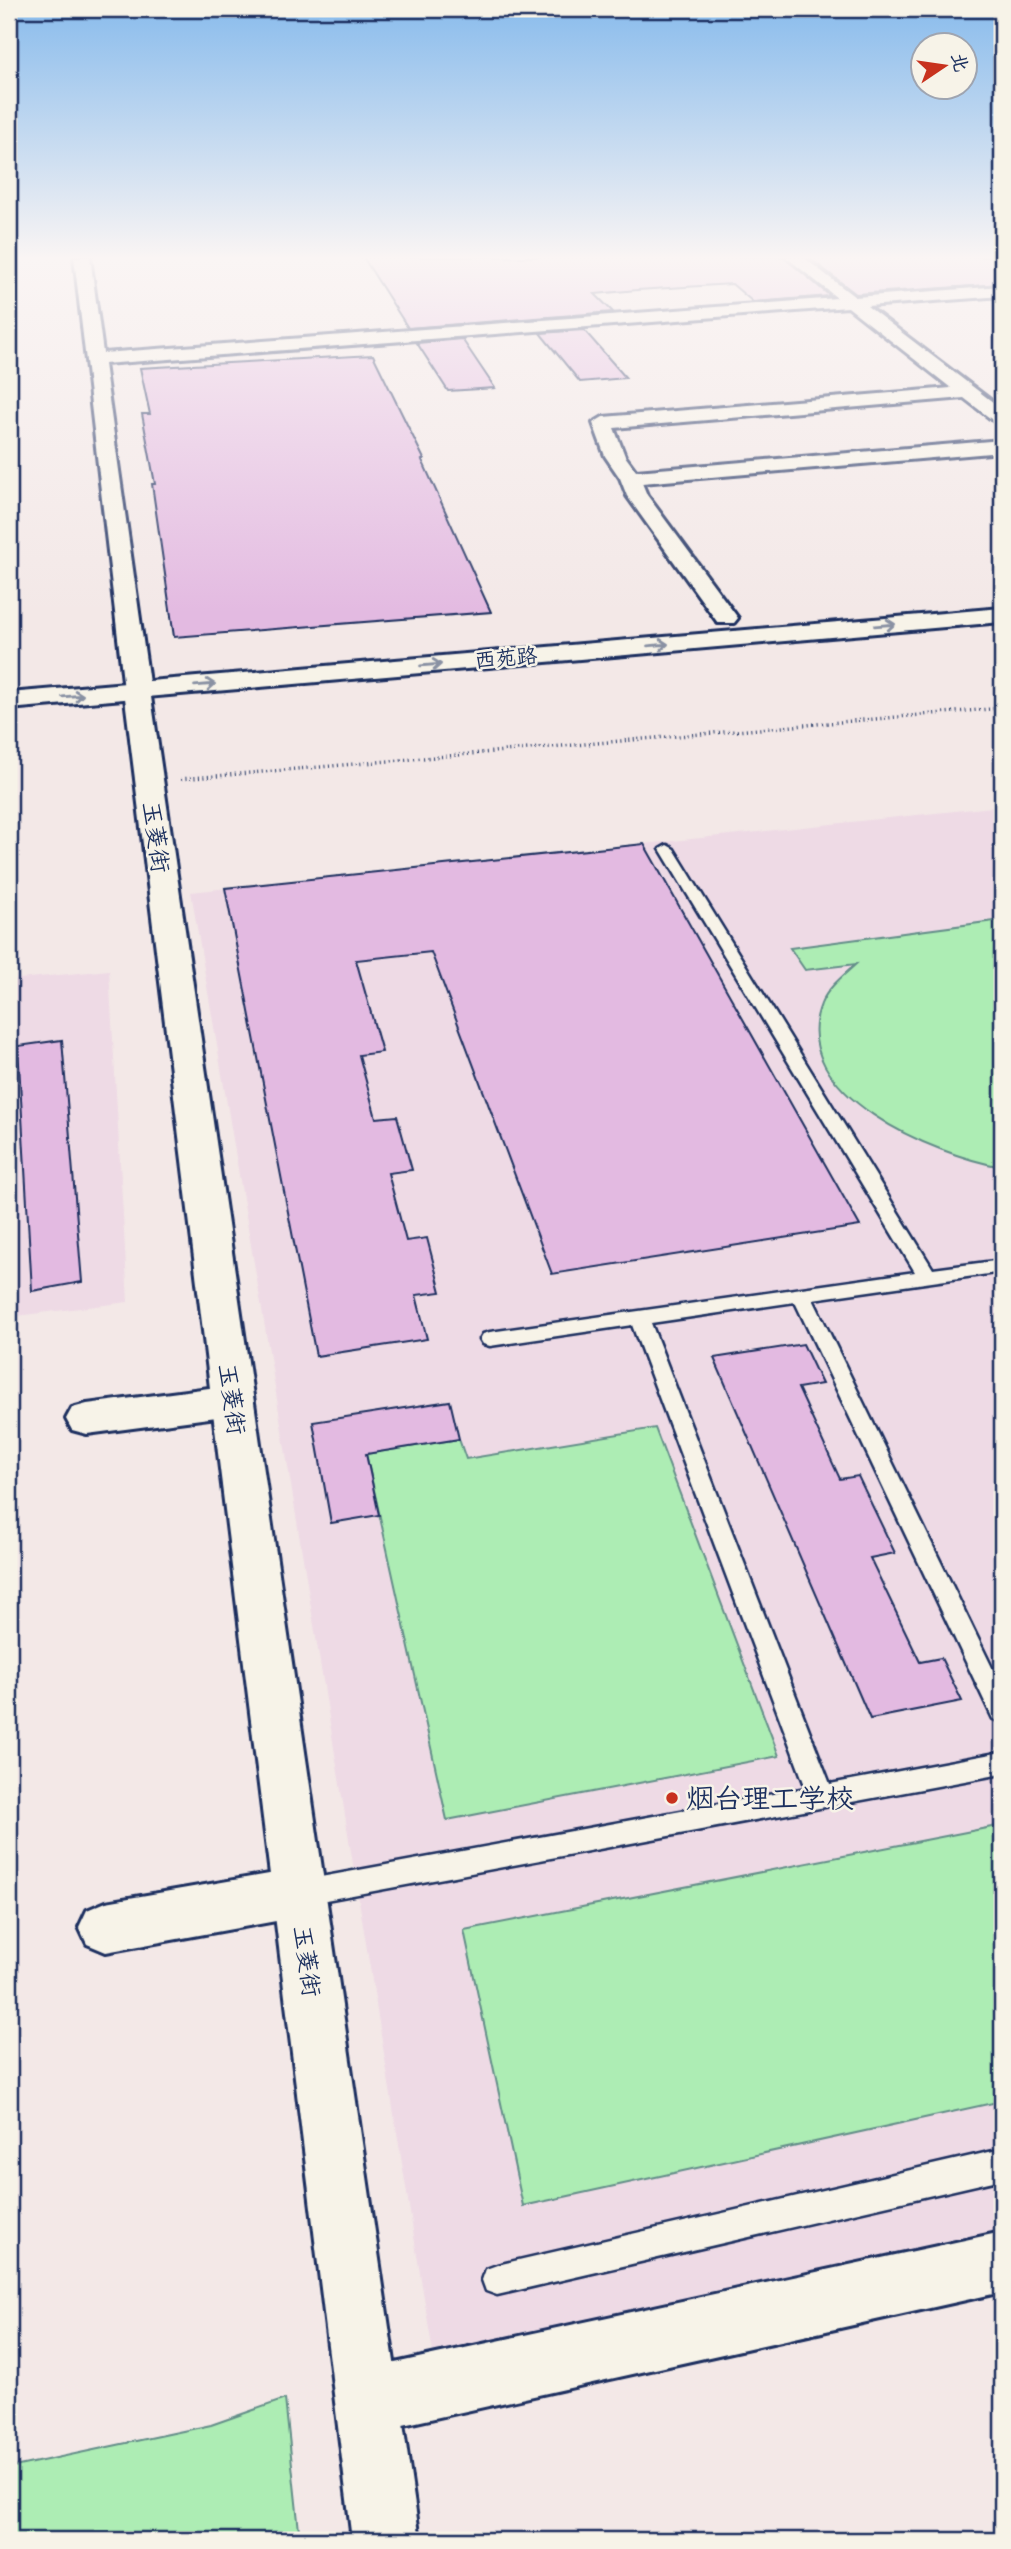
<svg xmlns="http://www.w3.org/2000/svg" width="1011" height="2549" viewBox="0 0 1011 2549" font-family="Itim,'LXGW WenKai TC',sans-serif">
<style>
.built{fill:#eedae5}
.green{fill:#adedb4;stroke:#648e89;stroke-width:2}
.building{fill:#e3bae1;stroke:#1b2f5e;stroke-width:2}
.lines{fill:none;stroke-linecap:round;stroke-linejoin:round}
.service-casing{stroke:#1b2f5e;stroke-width:5}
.minor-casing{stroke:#1b2f5e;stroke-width:6}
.tertiary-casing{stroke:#1b2f5e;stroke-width:6}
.secondary-casing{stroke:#1b2f5e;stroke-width:6}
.path{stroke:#1b2f5e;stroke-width:3.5;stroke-dasharray:1 3.5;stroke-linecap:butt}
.service{fill:#f7f3e8;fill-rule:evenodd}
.minor{fill:#f7f3e8;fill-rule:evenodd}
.tertiary{fill:#f7f3e8;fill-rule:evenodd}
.secondary{fill:#f7f3e8;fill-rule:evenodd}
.oneway{stroke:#8991a3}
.poi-dot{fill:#c8321e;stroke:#f7f3e8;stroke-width:2.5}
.labels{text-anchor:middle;stroke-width:5;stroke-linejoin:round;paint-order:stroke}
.far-street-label{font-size:21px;fill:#1b2f5e;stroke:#f7f3e8}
.street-label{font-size:24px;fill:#1b2f5e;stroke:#f7f3e8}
.near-poi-label{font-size:28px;fill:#1b2f5e;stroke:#f7f3e8;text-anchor:start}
</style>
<rect width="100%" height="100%" fill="#f3e8e7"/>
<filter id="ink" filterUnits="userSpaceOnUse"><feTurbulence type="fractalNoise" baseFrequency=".0143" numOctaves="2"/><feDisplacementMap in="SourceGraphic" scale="14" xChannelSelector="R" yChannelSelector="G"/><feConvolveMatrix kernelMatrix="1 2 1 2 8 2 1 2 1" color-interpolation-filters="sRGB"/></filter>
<g filter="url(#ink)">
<g class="built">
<path d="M1002 806V2233L435 2365 271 1363 191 892Z"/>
<path d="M109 970 128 1302 9 1317V980Z"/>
</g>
<g class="green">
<path d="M1002 920V1167C937 1156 785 1094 821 1004 828 987 843 976 856 964L805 970 790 948Z"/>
<path d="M655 1428 779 1756 447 1820 366 1454 459 1439 466 1459Z"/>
<path d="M1002 1825V2101L523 2206 464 1930Z"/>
<path d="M285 2399 300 2540H9V2468L211 2425Z"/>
</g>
<g class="building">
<path d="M363 257H784L830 296 753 302 732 284 637 290 595 294 613 312 408 328Z"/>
<path d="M808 257H1002V284L856 294Z"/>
<path d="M584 330 626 378 580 382 540 333Z"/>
<path d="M462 339 495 388 448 391 417 343Z"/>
<path d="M373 355 424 459 422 460 491 612 174 637 152 484H155L142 414H150L140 368Z"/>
<path d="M644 844 860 1226 552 1274 431 952 356 960 382 1052 359 1055 376 1118 397 1116 412 1170 388 1173 406 1241 427 1238 441 1292 416 1295 427 1339 316 1356 225 888Z"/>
<path d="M62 1040 82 1282 32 1291 18 1046Z"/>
<path d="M803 1344 822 1384 798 1388 840 1479 858 1476 895 1553 870 1558 920 1662 941 1658 962 1701 870 1719 714 1358Z"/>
<path d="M450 1401 459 1439 366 1454 379 1515 331 1523 313 1422Z"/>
</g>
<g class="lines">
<defs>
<g id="service">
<path d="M667 845 674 849 933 1269 1002 1260V1272L813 1299 1002 1688V1722L993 1719 795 1302 651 1323 830 1784 1002 1752V1774L299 1905 290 1901 286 1893 290 1885 299 1881 806 1788 632 1325 490 1346 483 1344 480 1339 483 1334 490 1332 915 1272 660 849Z"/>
<path d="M1002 2149V2179L497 2295 486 2291 482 2280 486 2269 497 2265Z"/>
</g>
<g id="minor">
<path d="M74 257H90L103 353 837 298 786 257H803L855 297 1002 286V296L867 306 1002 409V424L995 422 964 398 614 428 625 456 636 471 1002 440V452L642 483 647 495 738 618 734 623H718L627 496 620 478 605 456 593 423 603 417 951 388 848 307 104 364 150 690 146 695 137 698 128 695 124 690Z"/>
<path d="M232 1385 247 1389 253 1400 247 1411 232 1415 87 1434 72 1430 66 1419 72 1408 87 1404Z"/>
<path d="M298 1869 317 1876 324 1893 317 1910 298 1917 106 1952 87 1944 79 1927 87 1910 106 1902Z"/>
<path d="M1002 2232V2292L367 2433 344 2424 335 2401 344 2378 367 2369Z"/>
</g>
<path id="tertiary" d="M137 682 146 685 150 690 420 2540H352L124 690 128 685Z"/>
<path id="secondary" d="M1002 608V622L9 709V693Z"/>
</defs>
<use href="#service" class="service-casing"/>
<use href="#minor" class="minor-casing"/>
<use href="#tertiary" class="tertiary-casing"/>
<use href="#secondary" class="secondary-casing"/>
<path class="path" d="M181 779 1002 708"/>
<use href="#service" class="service"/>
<use href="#minor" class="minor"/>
<use href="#tertiary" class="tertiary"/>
<use href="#secondary" class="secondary"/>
</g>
<defs><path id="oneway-shaft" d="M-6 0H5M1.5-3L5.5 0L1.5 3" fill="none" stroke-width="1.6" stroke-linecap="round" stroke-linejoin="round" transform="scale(1.75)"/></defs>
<g class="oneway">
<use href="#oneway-shaft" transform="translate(885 625) rotate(-5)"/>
<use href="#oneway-shaft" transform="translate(658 645) rotate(-5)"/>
<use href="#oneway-shaft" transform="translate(431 665) rotate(-5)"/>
<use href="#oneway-shaft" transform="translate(205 685) rotate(-5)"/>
<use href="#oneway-shaft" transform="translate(73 696) rotate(-5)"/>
</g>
</g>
<linearGradient id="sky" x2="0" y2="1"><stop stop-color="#88bbec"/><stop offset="0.42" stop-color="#faf5f4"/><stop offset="1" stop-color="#faf5f4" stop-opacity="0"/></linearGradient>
<rect width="1011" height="614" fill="url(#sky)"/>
<circle class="poi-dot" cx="672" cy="1798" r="7"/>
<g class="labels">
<g class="far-street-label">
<text transform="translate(506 658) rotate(-5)" y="7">西苑路</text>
</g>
<g class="street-label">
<text transform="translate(156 837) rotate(82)" y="8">玉菱街</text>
<text transform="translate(232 1399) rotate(82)" y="8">玉菱街</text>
<text transform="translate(307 1961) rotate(82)" y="8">玉菱街</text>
</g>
<g class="near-poi-label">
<text x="686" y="1808">烟台理工学校</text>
</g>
</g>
<rect width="1011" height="2549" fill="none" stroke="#f7f3e8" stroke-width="35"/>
<rect x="18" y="18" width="976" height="2514" fill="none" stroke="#1b2f5e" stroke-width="2.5" filter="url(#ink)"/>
<g transform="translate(944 66) rotate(77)"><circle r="33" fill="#f7f3e8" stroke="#9fa5b1" stroke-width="2"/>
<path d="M0-5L12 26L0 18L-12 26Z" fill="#c8321e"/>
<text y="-10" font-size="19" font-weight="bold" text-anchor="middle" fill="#1b2f5e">北</text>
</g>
</svg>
